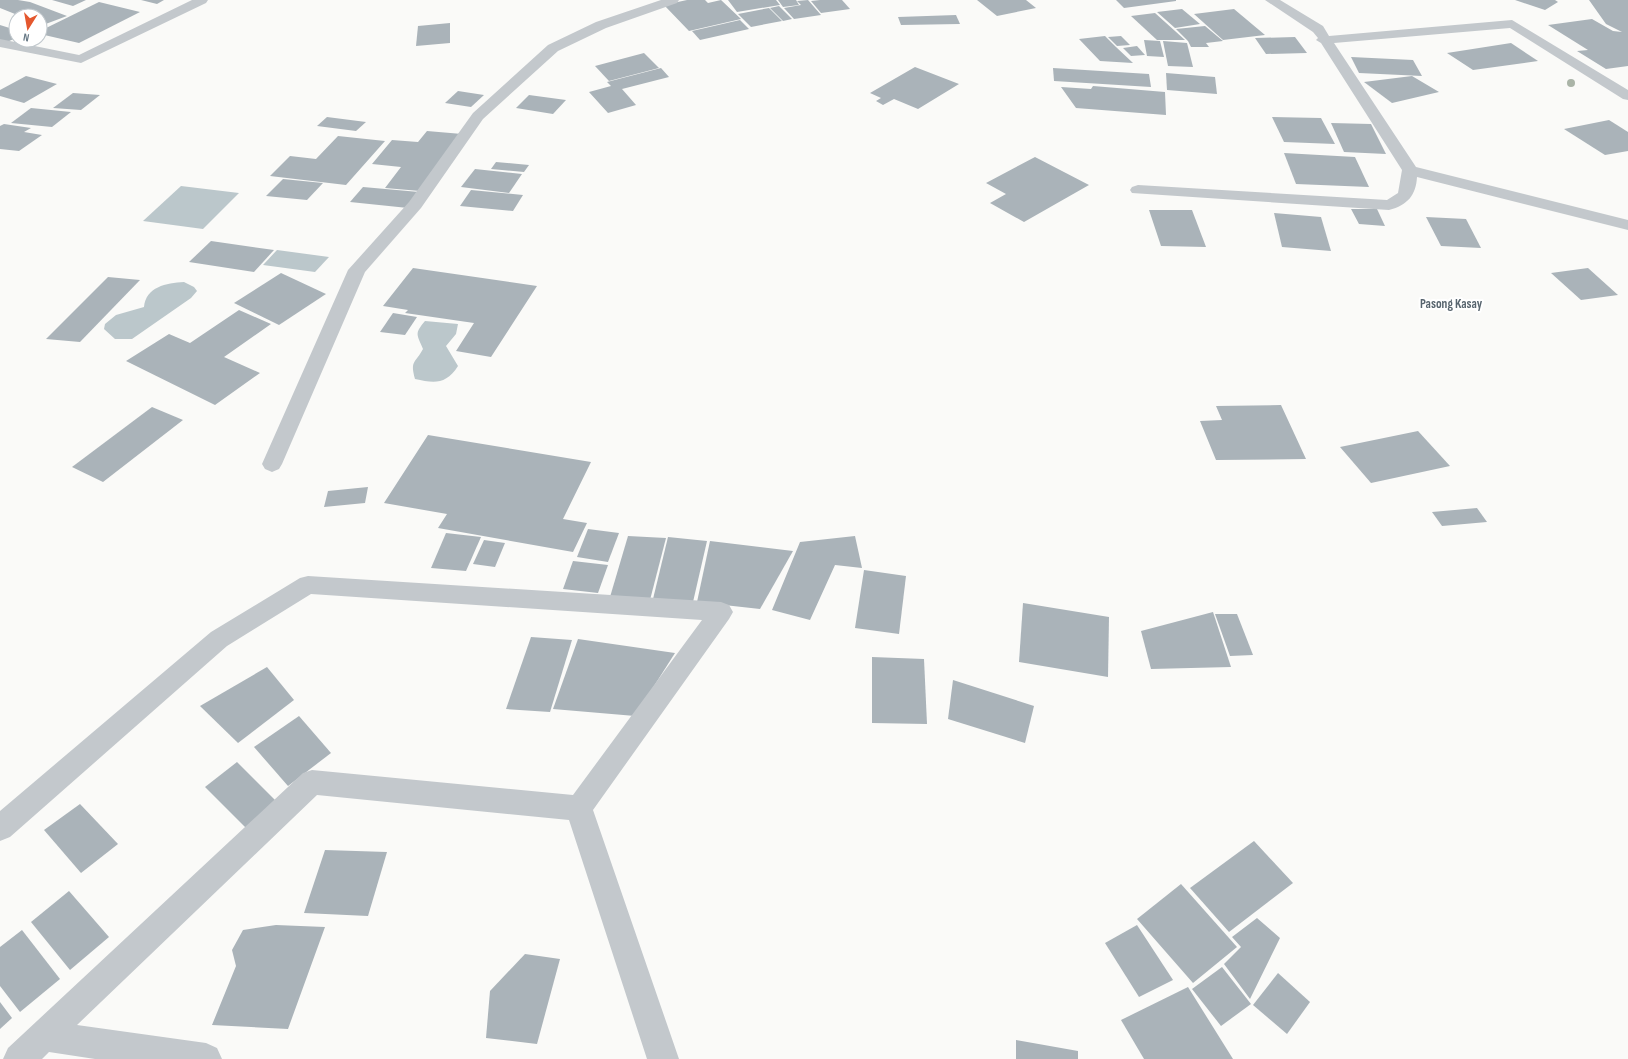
<svg xmlns="http://www.w3.org/2000/svg" width="1628" height="1059" viewBox="0 0 1628 1059" font-family="'Sofia Sans Condensed',sans-serif">
<style>
.water{fill:#bbc7cb}
.building{fill:#aab3b9}
.lines{fill:none;stroke-linecap:round;stroke-linejoin:round}
.street{fill:#c3c8cc;fill-rule:evenodd}
.tree{fill:#aab4a7}
.labels{text-anchor:middle;stroke-width:4;stroke-linejoin:round;paint-order:stroke}
.neighbourhood-label{font-size:13px;font-weight:bold;fill:#57646e;stroke:#fff}
</style>
<rect width="100%" height="100%" fill="#fafaf8"/>
<g class="water">
<path d="M181 186 239 193 203 229 143 221Z"/>
<path d="M277 250 329 257 315 272 263 265Z"/>
<path d="M184 282 194 287 197 291 191 298 132 339H115L104 329 105 324 116 315 144 307C146 287 166 283 184 282Z"/>
<path d="M425 321 458 324 456 334 446 346 458 366C446 385 434 383 415 379 410 360 415 364 423 349 417 334 414 334 425 321Z"/>
</g>
<g class="building">
<path d="M0 0H18L30 2 67 16 43 25 40 24V16H20L0 8Z"/>
<path d="M52 0H86L73 6Z"/>
<path d="M141 0H164L157 4Z"/>
<path d="M687 0H705L708 3 721 0 741 19 689 31 664 5Z"/>
<path d="M728 0H776L780 5 737 12Z"/>
<path d="M778 0H796L799 5 783 7Z"/>
<path d="M808 0 821 15 794 19 784 8 801 5 797 1Z"/>
<path d="M820 0H842L850 9 821 13 811 1Z"/>
<path d="M977 0H1026L1036 8 997 16Z"/>
<path d="M1116 0H1176V1L1124 8Z"/>
<path d="M1515 0H1555L1558 2 1545 10Z"/>
<path d="M1589 0H1628V66L1606 69 1577 51 1588 50 1548 25 1592 19 1613 31 1622 32 1606 24Z"/>
<path d="M99 2 140 12 79 43 40 34V31Z"/>
<path d="M779 6 792 19 783 21 770 8Z"/>
<path d="M769 8 782 21 751 27 738 14Z"/>
<path d="M1182 9 1200 24 1175 28 1157 12Z"/>
<path d="M1234 9 1265 35 1223 40 1194 14Z"/>
<path d="M1155 13 1185 40H1157L1131 16Z"/>
<path d="M956 15 960 24 901 25 898 17Z"/>
<path d="M740 20 749 29 700 40 692 31Z"/>
<path d="M450 23V43L416 46 418 26Z"/>
<path d="M0 25 16 30V38L7 42 0 40Z"/>
<path d="M1205 26 1223 41 1206 43 1209 47H1191L1188 41 1176 29Z"/>
<path d="M1105 36 1116 47 1133 63 1100 61 1079 39Z"/>
<path d="M1121 36 1130 45 1117 46 1108 37Z"/>
<path d="M1295 37 1307 53 1266 54 1255 38Z"/>
<path d="M1144 40 1160 41 1164 57 1147 56Z"/>
<path d="M1163 41 1187 43 1193 67 1168 66Z"/>
<path d="M1511 43 1538 61 1473 70 1447 53Z"/>
<path d="M1137 46 1145 55 1131 56 1123 48Z"/>
<path d="M644 53 659 68 609 81 595 66Z"/>
<path d="M1351 57 1413 60 1422 76 1359 73Z"/>
<path d="M915 67 959 84 918 109 894 99 883 105 876 101 881 98 870 93Z"/>
<path d="M661 68 669 77 622 89 636 105 608 113 589 92 611 86 607 82Z"/>
<path d="M1053 68 1149 74 1151 87 1054 81Z"/>
<path d="M1166 73 1215 77 1217 94 1167 90Z"/>
<path d="M26 76 57 84 24 103 0 96V90Z"/>
<path d="M1412 76 1439 92 1392 103 1364 82Z"/>
<path d="M1093 86 1165 92 1166 115 1076 108 1061 87 1091 89Z"/>
<path d="M458 91 484 95 471 107 445 103Z"/>
<path d="M73 93 100 95 81 110 53 108Z"/>
<path d="M529 95 566 100 553 114 516 108Z"/>
<path d="M31 108 71 112 52 127 11 123Z"/>
<path d="M327 117 366 122 356 131 317 126Z"/>
<path d="M1272 117 1321 118 1335 144 1284 142Z"/>
<path d="M1609 120 1628 132V151L1605 155 1564 129Z"/>
<path d="M1331 123 1371 124 1386 154 1344 152Z"/>
<path d="M4 124 31 128 24 132 42 135 19 151 0 149V126Z"/>
<path d="M427 131 462 134 420 191 385 188 401 167 372 164 392 140 418 142Z"/>
<path d="M338 136 385 141 346 185 270 176 290 156 316 159Z"/>
<path d="M1284 153 1355 157 1369 187 1296 184Z"/>
<path d="M1035 157 1089 185 1024 222 990 203 1006 194 986 183Z"/>
<path d="M496 162 529 165 524 172 491 169Z"/>
<path d="M475 169 522 174 509 193 461 187Z"/>
<path d="M283 179 323 183 307 200 266 196Z"/>
<path d="M363 187 419 192 408 208 350 202Z"/>
<path d="M471 190 523 195 513 211 460 206Z"/>
<path d="M1351 209H1377L1385 226 1359 224Z"/>
<path d="M1149 210H1192L1206 247 1161 246Z"/>
<path d="M1274 213 1321 217 1331 251 1282 247Z"/>
<path d="M1426 217 1466 219 1481 248 1441 246Z"/>
<path d="M211 241 274 250 254 272 189 262Z"/>
<path d="M413 268 537 286 491 357 456 351 474 323 405 313 408 310 383 306Z"/>
<path d="M1588 268 1618 295 1581 300 1551 273Z"/>
<path d="M281 273 326 294 279 325 234 303Z"/>
<path d="M108 277 140 280 80 342 46 339Z"/>
<path d="M239 310 271 324 224 357 260 373 215 405 126 361 169 334 190 343Z"/>
<path d="M393 313 417 317 405 335 380 332Z"/>
<path d="M1281 405 1306 459 1216 460 1200 421 1222 420 1216 406Z"/>
<path d="M152 407 183 420 103 482 72 467Z"/>
<path d="M1418 431 1450 466 1371 483 1340 447Z"/>
<path d="M428 435 591 462 563 519 587 523 573 552 438 528 447 514 384 503Z"/>
<path d="M368 487 365 503 324 507 328 491Z"/>
<path d="M1477 508 1487 522 1442 526 1432 512Z"/>
<path d="M588 529 619 533 608 562 577 557Z"/>
<path d="M446 533 481 537 466 571 431 568Z"/>
<path d="M628 536 666 538 650 600 610 597Z"/>
<path d="M855 536 862 568 835 565 810 620 772 610 800 542Z"/>
<path d="M668 537 707 541 693 602 653 599Z"/>
<path d="M484 540 505 543 495 567 473 564Z"/>
<path d="M710 541 793 551 760 609 697 602Z"/>
<path d="M573 561 608 565 598 593 563 589Z"/>
<path d="M864 570 906 576 899 634 855 628Z"/>
<path d="M1023 603 1109 617 1108 677 1019 662Z"/>
<path d="M1213 612 1231 667 1151 669 1141 631Z"/>
<path d="M1215 614H1237L1253 655 1230 656Z"/>
<path d="M531 637 572 640 550 712 506 709Z"/>
<path d="M578 639 675 653 635 716 553 709Z"/>
<path d="M872 657 924 659 927 724 872 723Z"/>
<path d="M267 667 294 700 238 743 200 706Z"/>
<path d="M953 680 1034 706 1025 743 948 719Z"/>
<path d="M299 716 331 753 288 786 254 747Z"/>
<path d="M237 762 277 802 246 828 205 787Z"/>
<path d="M80 804 118 844 81 873 44 830Z"/>
<path d="M1254 841 1293 883 1229 932 1190 888Z"/>
<path d="M325 850 387 852 368 916 304 913Z"/>
<path d="M1181 884 1237 947 1193 983 1137 919Z"/>
<path d="M69 891 109 937 70 970 31 922Z"/>
<path d="M1257 918 1280 938 1250 999 1224 964 1241 947 1232 937Z"/>
<path d="M276 925 325 927 288 1029 212 1025 236 966 232 950 243 930Z"/>
<path d="M1137 925 1173 980 1139 997 1105 943Z"/>
<path d="M22 930 60 979 20 1012 0 986V947Z"/>
<path d="M525 954 560 959 537 1044 486 1038 490 991Z"/>
<path d="M1222 967 1251 1004 1221 1026 1192 989Z"/>
<path d="M1278 973 1310 1002 1287 1034 1253 1005Z"/>
<path d="M1188 987 1233 1059H1144L1121 1020Z"/>
<path d="M0 1002 12 1018 0 1029Z"/>
<path d="M1016 1040 1078 1051V1059H1016Z"/>
</g>
<g class="lines">
<g class="street">
<path d="M192 0H208L206 3 81 63 0 47V39L79 55Z"/>
<path d="M661 0H679L677 3 606 28 558 51 483 119 421 208 365 272 282 464 279 469 272 472 265 469 262 464 348 270 409 202 473 113 548 45 596 22Z"/>
<path d="M1265 0H1280L1323 26 1329 36 1512 20 1628 90V100L1623 99 1510 28 1334 43 1416 167 1628 220V230L1417 177C1416 195 1408 205 1389 210L1132 193 1130 190 1132 187 1138 185 1387 200 1398 193 1402 170 1321 43 1316 40 1318 38 1313 32Z"/>
<path d="M308 576 721 602 729 605 733 612 729 619 593 810 679 1059H647L569 820 317 795 77 1025 206 1043 217 1048 222 1059H95L49 1052 42 1059H3L8 1048 303 773 312 770 573 795 702 620 311 594 227 646 10 837 0 841V811L211 632 300 578Z"/>
</g>
</g>
<circle class="tree" cx="1571" cy="83" r="4"/>
<g class="labels">
<g class="neighbourhood-label">
<text x="1451" y="308">Pasong Kasay</text>
</g>
</g>
<g transform="translate(28 28) rotate(191)"><circle r="19" fill="#ffffff" stroke="#c1c8cd"/>
<path d="M0-3L7 15L0 10L-7 15Z" fill="#e4572e"/>
<text y="-6" font-size="11" font-weight="bold" text-anchor="middle" fill="#657683">N</text>
</g>
</svg>
